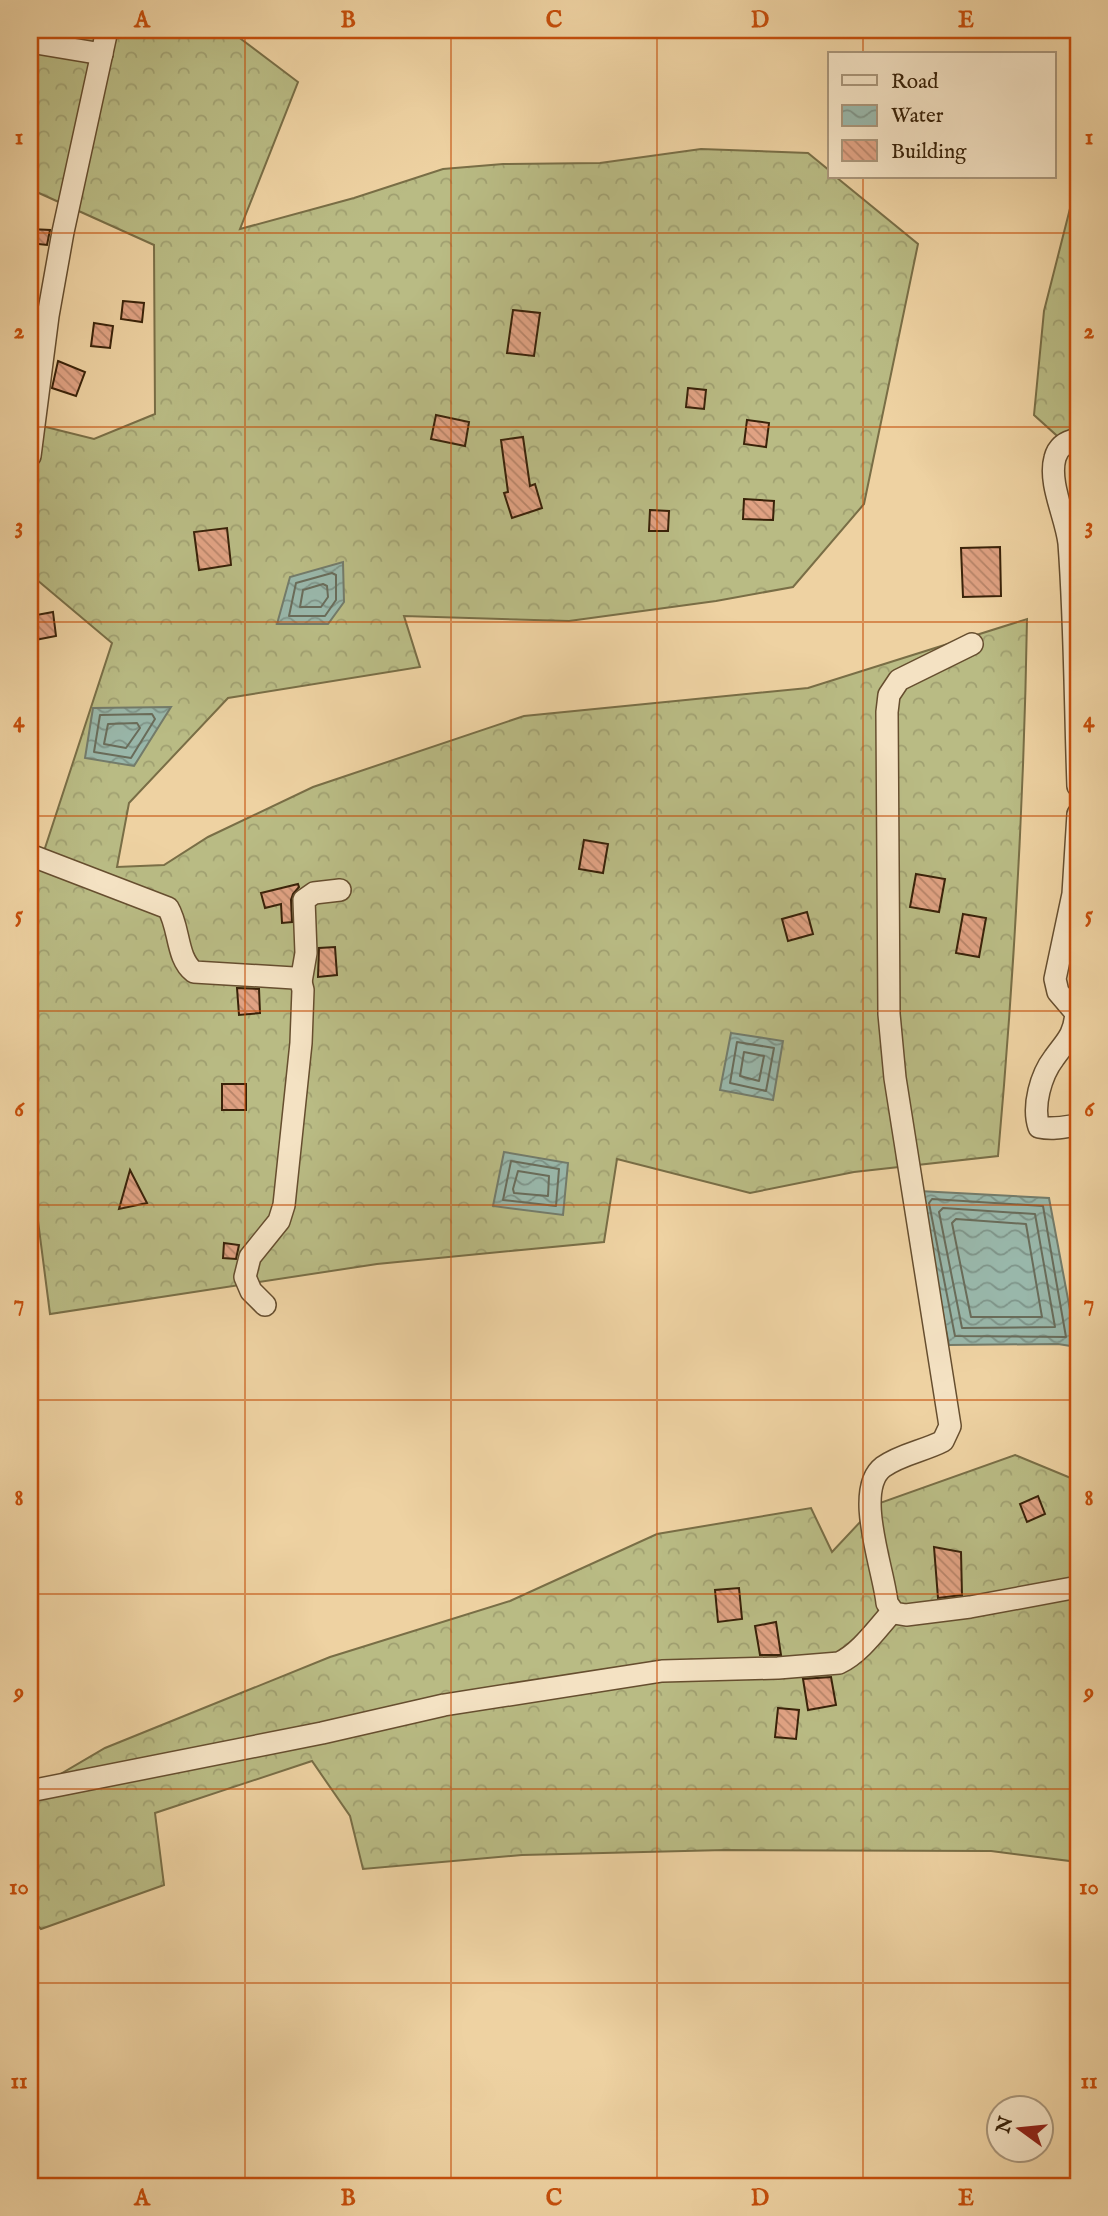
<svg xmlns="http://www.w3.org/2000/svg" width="1108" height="2216" viewBox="0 0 1108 2216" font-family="'IM FELL English',serif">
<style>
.forest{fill:url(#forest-crowns);stroke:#796e46;stroke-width:2}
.water{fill:url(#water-waves);stroke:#737b6a;stroke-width:2}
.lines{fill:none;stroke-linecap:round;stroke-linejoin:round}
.shore{stroke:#696c5a;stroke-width:2}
.building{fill:url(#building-back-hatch);stroke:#392209;stroke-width:2}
.minor-casing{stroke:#664e2f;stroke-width:24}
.minor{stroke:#f4e2c3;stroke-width:21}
.grid{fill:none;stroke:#c54e0b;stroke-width:2;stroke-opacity:0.55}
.neatline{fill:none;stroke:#c54e0b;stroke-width:2.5}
.grid-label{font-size:23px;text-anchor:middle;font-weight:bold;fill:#c54e0b}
</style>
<defs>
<pattern id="forest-crowns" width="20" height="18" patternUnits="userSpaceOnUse" patternTransform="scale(1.75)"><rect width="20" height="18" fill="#b9bb84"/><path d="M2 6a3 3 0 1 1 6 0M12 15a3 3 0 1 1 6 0" fill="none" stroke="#a0a071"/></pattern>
<pattern id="water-waves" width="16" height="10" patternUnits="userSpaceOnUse" patternTransform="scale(1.75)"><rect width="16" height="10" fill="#99b7aa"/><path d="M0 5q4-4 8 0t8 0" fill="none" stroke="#7e9489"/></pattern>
<pattern id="building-back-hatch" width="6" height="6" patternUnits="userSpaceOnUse" patternTransform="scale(1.75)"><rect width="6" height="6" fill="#e0a283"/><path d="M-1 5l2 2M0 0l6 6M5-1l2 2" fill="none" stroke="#b78469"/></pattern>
</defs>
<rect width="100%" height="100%" fill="#eed2a2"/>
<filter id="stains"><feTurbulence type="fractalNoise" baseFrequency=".00286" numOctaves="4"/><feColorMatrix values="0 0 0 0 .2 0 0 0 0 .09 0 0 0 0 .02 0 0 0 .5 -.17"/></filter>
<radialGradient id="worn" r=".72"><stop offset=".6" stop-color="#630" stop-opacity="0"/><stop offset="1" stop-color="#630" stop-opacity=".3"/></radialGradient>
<g class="forest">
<path d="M30 30H229L298 82 240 229 354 198 443 169 503 164 600 163 701 149 808 153 830 171V177H836L918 244 864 504 793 587 716 601 569 621 404 616 420 667 228 698 129 803 117 867 164 865 208 837 313 787 524 716 808 688 1027 619C1024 798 1014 977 998 1156L854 1172 750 1193 617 1159 604 1242 377 1264 50 1314 30 1159V894L112 643 30 574V423L94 439 155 414 154 245 30 189 32 60 30 59Z"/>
<path d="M1078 177V451L1075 452 1034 415 1044 311Z"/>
<path d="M1015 1455 1078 1481V1862L991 1851 725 1850 522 1855 363 1869 350 1816 312 1761 155 1813 164 1885 41 1929 33 1921 30 1911V1781L57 1776 105 1748 330 1657 510 1601 657 1534 811 1508 832 1552 877 1504Z"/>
</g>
<g class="water">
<path d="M343 562 344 602 328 624H277L290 577Z"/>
<path d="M171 707 134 766 85 758 93 708Z"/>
<path d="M731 1033 783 1041 773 1100 720 1090Z"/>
<path d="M504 1152 568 1163 563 1215 493 1206Z"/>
<path d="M919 1191 1049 1198 1077 1347 1058 1344 949 1345Z"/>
</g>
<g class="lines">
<g class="shore">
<path d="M332 573 336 575V600L325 616H289L296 583Z"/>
<path d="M323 584 327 586 328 597 321 607H300L303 590Z"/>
<path d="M152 714 155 719 131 758 94 752 100 715Z"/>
<path d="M137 723 140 728 126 748 104 744 108 724Z"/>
<path d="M737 1042 774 1048 766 1091 730 1083Z"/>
<path d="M744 1052 764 1056 759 1081 740 1076Z"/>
<path d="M511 1161 559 1169 556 1206 503 1200Z"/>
<path d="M518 1171 549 1176 548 1196 514 1193 513 1189Z"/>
<path d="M932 1199 1043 1206 1066 1337 955 1336 929 1203Z"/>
<path d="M943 1208 1035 1214 1055 1327 962 1328 939 1212Z"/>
<path d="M956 1219 1026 1224 1042 1317H971L952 1223Z"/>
</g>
</g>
<g class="building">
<path d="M30 229 50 230 47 245 30 243Z"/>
<path d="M123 301 144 303 142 322 121 319Z"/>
<path d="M513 310 540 313 534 356 507 353Z"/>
<path d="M94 323 113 326 110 348 91 346Z"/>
<path d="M58 361 85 372 76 396 52 388Z"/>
<path d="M688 388 706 390 704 409 686 407Z"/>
<path d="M436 415 469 422 465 446 431 439Z"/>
<path d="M747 420 769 423 766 447 744 444Z"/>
<path d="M523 437 530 486 535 484 542 508 512 518 504 493 508 492 501 440Z"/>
<path d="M744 499 774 501 773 520 743 519Z"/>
<path d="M650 510 669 511 668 531H649Z"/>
<path d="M227 528 231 565 199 570 194 532Z"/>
<path d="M1000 547 1001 596 963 597 961 548Z"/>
<path d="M53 612 56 636 35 640 31 616Z"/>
<path d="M584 840 608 844 603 873 579 869Z"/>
<path d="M916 874 945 879 939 912 910 907Z"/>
<path d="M298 884 299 887 293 894 291 900 292 922 282 923 281 904 265 908 261 893Z"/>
<path d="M807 912 813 934 788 941 782 919Z"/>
<path d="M963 914 986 918 979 957 956 953Z"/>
<path d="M335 947 337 975 318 977 319 948Z"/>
<path d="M237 988 259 989 260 1013 239 1015Z"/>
<rect x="222" y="1084" width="24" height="26"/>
<path d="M130 1170 147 1203 119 1209Z"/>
<path d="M224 1243 239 1245 236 1259 223 1258Z"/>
<path d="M1038 1496 1045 1514 1027 1522 1020 1504Z"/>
<path d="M934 1547 961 1552 962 1595 938 1598Z"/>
<path d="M739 1588 742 1619 718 1622 715 1590Z"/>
<path d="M776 1622 781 1655H760L755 1626Z"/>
<path d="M831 1677 836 1705 808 1710 803 1679Z"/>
<path d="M778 1708 799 1710 796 1739 775 1737Z"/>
</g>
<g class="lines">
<defs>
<g id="minor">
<path d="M30 42 102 54"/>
<path d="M1078 439C1067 441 1058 446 1055 458 1048 483 1066 517 1069 543 1075 623 1075 705 1078 786"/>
<path d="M30 456 48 316 63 232 107 30"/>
<path d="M972 644 899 680 889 695 887 712 889 1014 895 1078 950 1426 943 1441C924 1451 901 1454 883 1467 853 1490 884 1570 887 1603L894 1613 906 1615 970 1607 1078 1587"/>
<path d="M1078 814 1073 894 1055 979 1058 992 1076 1013C1074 1036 1066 1041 1054 1058 1041 1075 1032 1106 1039 1127 1053 1130 1065 1127 1078 1125"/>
<path d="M30 855 168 908C180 928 176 958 194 972L294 978 301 982 303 990 301 1043 284 1205 279 1221 250 1257 245 1277 251 1291 265 1305"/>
<path d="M301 982 306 953 304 900 314 893 340 890"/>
<path d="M30 1791 322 1733 444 1705 662 1671 778 1668 839 1663C860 1653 876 1630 892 1612"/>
</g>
</defs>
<use href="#minor" class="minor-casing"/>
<use href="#minor" class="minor"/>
</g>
<path class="grid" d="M245 30V2186M451 30V2186M657 30V2186M863 30V54M863 177V2186M30 233H1078M30 427H1078M30 622H1078M30 816H1078M30 1011H1078M30 1205H1078M30 1400H1078M30 1594H1078M30 1789H1078M30 1983H1078"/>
<rect width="1108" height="2216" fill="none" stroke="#eed2a2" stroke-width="77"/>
<rect x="828" y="52" width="228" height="126" fill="#f4e2c3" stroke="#a99579" stroke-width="2"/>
<rect x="842" y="75" width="35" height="10" fill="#f4e2c3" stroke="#a99579" stroke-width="2"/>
<text x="891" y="88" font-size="21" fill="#392209">Road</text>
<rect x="842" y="105" width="35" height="21" fill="url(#water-waves)" stroke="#a99579" stroke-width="2"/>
<text x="891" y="122" font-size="21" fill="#392209">Water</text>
<rect x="842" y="140" width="35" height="21" fill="url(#building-back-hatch)" stroke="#a99579" stroke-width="2"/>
<text x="891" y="158" font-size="21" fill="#392209">Building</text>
<g transform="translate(1020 2129) rotate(285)"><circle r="33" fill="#f4e2c3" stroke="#a99579" stroke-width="2"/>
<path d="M0-5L12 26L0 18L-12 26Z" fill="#8f2418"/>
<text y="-10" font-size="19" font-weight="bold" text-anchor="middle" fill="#392209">N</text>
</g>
<rect x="38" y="38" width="1032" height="2140" class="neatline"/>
<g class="grid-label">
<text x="142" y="27">A</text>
<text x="348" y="27">B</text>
<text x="554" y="27">C</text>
<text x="760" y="27">D</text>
<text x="966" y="27">E</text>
<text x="19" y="144">1</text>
<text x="1089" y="144">1</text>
<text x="19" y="338">2</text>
<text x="1089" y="338">2</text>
<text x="19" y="533">3</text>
<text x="1089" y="533">3</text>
<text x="19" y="727">4</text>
<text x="1089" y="727">4</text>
<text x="19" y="922">5</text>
<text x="1089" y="922">5</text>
<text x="19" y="1116">6</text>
<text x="1089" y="1116">6</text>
<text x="19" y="1310">7</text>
<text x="1089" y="1310">7</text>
<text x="19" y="1505">8</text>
<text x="1089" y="1505">8</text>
<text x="19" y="1699">9</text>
<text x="1089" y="1699">9</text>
<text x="19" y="1894">10</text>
<text x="1089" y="1894">10</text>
<text x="19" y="2088">11</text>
<text x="1089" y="2088">11</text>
<text x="142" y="2205">A</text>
<text x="348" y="2205">B</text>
<text x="554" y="2205">C</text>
<text x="760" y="2205">D</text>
<text x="966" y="2205">E</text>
</g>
<rect width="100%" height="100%" filter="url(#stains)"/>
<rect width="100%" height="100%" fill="url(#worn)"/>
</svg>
